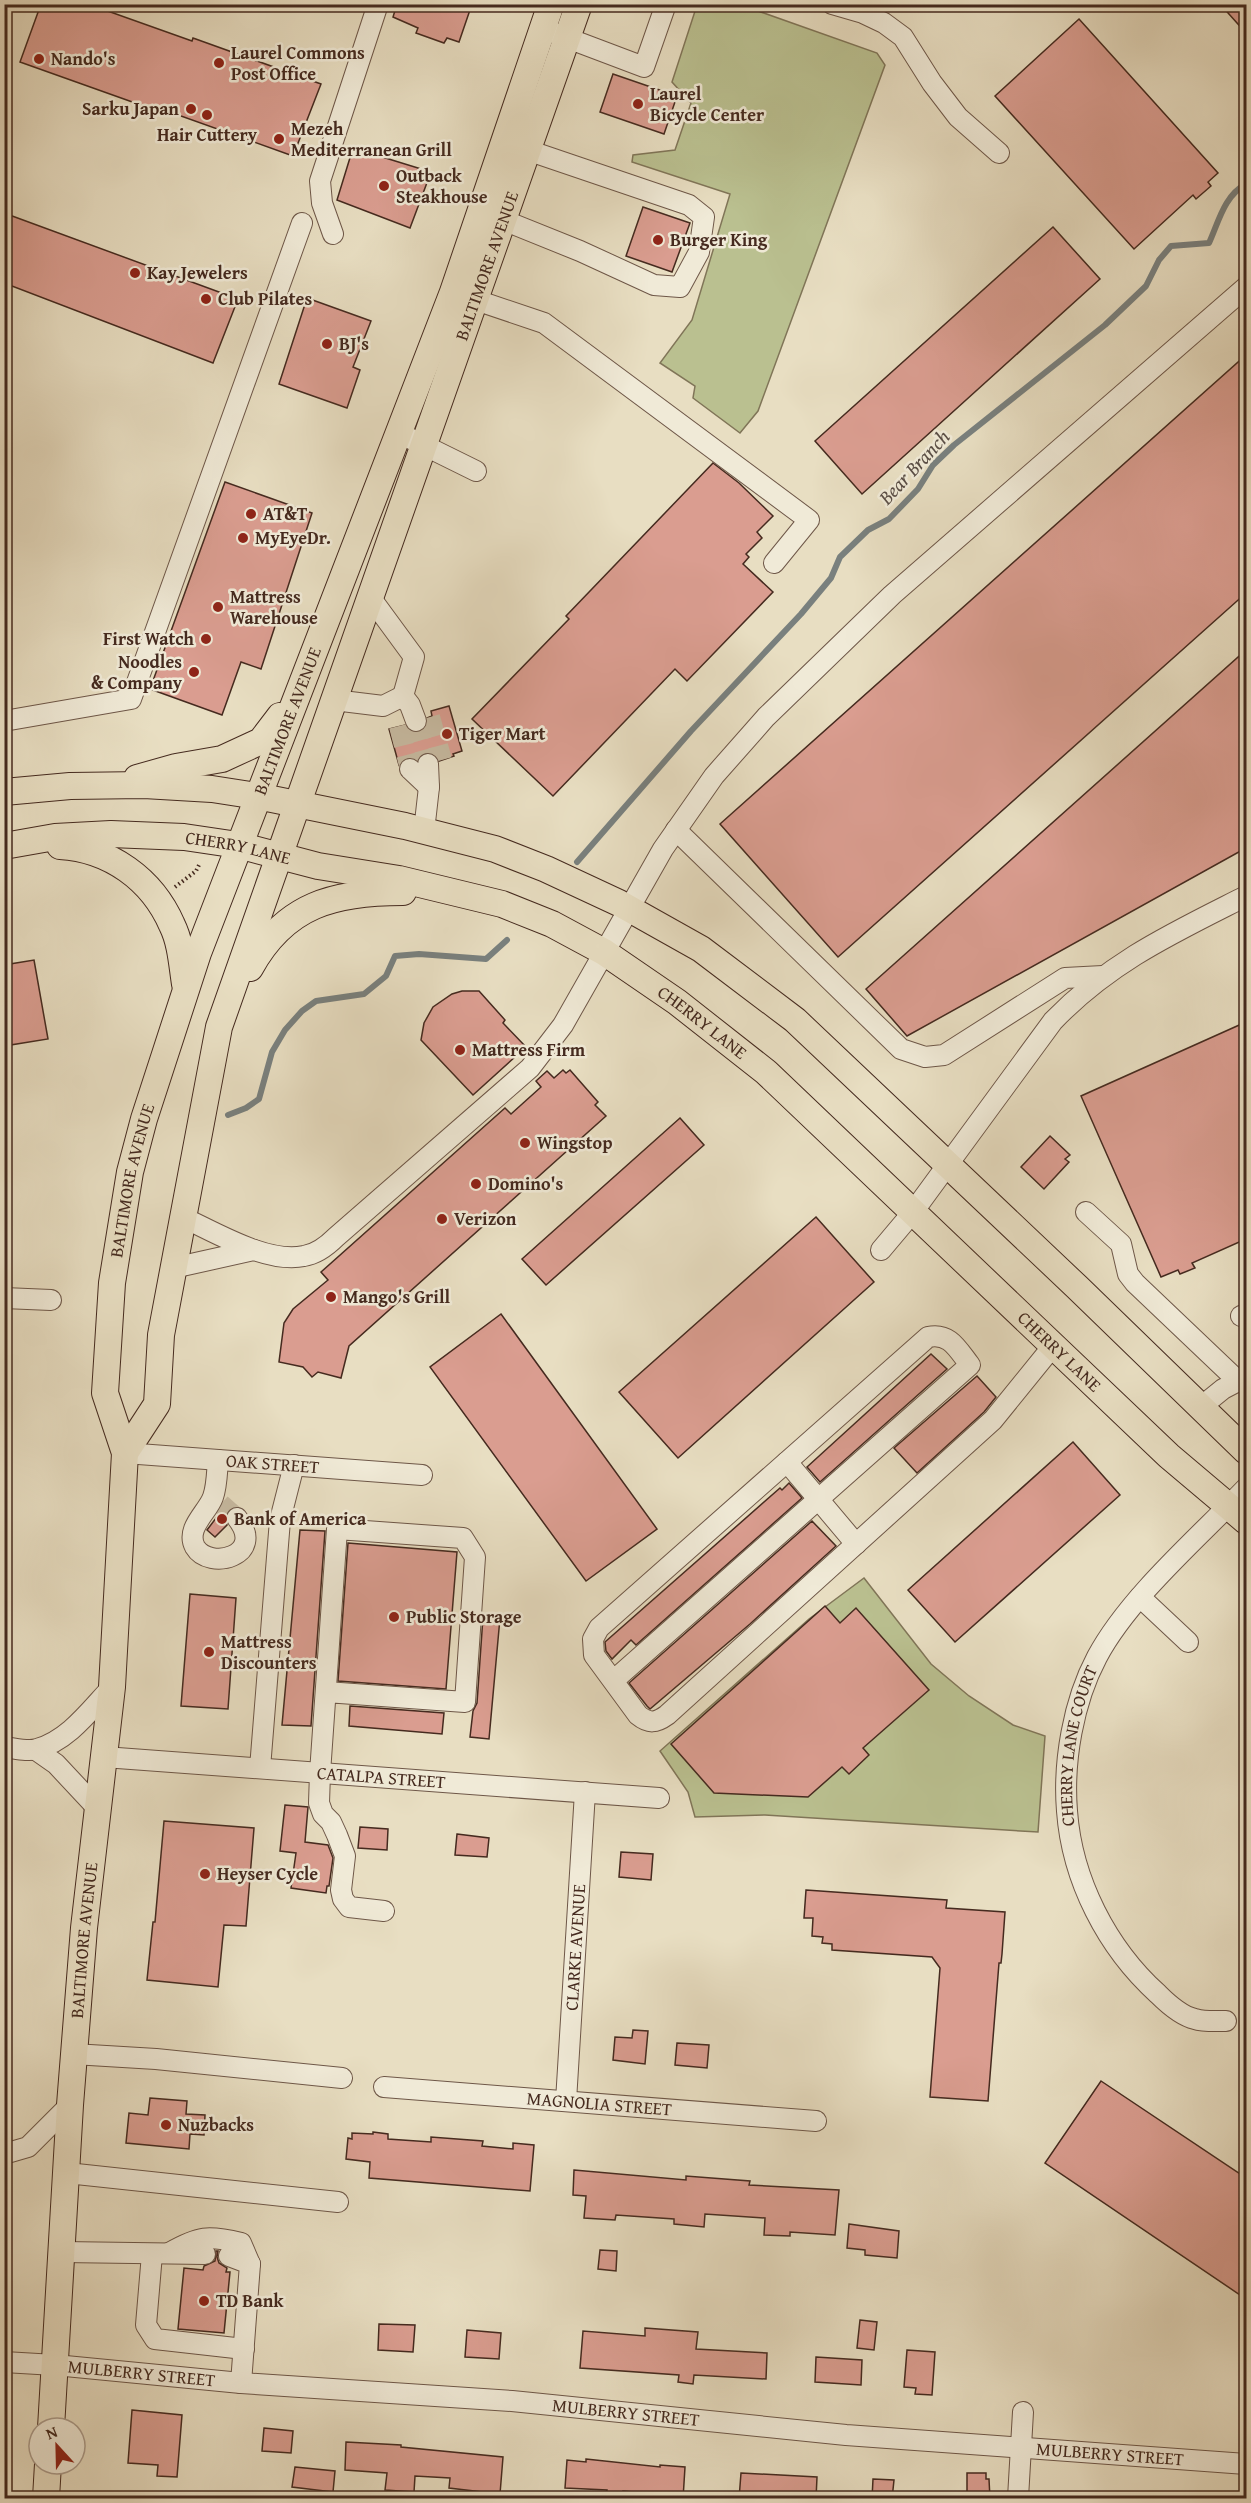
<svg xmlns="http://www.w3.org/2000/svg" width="1251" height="2503" viewBox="0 0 1251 2503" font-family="'Gentium Book Plus',serif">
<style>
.green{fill:#bac090;stroke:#807558;stroke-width:1.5}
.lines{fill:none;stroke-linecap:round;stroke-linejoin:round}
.stream{stroke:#79807e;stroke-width:6}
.building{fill:#da9d90;stroke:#452a1f;stroke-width:1.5}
.minor-tunnel{stroke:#c7baa1;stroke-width:20;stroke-dasharray:20 10;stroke-linecap:butt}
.minor-casing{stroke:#6e5748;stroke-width:22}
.major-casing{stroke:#452a1f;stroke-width:28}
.path{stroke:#452a1f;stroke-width:4;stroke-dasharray:1.5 3;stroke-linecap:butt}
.minor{stroke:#f0ead7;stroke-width:20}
.major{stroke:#e8dec2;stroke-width:26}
.poi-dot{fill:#8f2418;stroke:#f0ead7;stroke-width:2}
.labels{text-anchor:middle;stroke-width:5;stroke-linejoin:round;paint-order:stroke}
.poi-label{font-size:18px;font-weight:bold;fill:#452a1f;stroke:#f0ead7;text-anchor:start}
.street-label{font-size:18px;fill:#452a1f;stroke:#f0ead7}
.water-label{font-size:20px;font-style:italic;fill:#5a4e46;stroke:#f0ead7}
</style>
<rect width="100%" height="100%" fill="#e8dec2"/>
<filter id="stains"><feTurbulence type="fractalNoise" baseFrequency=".00333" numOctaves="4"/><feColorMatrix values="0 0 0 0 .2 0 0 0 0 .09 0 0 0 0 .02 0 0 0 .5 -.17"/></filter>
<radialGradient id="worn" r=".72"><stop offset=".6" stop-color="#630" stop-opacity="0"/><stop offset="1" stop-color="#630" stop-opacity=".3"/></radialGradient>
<g class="green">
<path d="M697 5H741L877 53 885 65 758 411 740 433 693 398 695 386 660 363 692 320 730 194 632 162 633 155 675 150 691 103 672 82Z"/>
<path d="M864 1578 931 1664 969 1696 1013 1725 1045 1736 1038 1832 765 1815 695 1817 688 1792 660 1751 809 1619Z"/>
</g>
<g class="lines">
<g class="stream">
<path d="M577 862 691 731 801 614 831 578 840 557 868 530 889 519 918 489 933 465 954 445 1105 325 1146 286 1159 260 1171 246 1209 243C1219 221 1224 196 1246 184"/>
<path d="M228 1115 246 1108 259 1099 272 1052 285 1030 302 1011 316 1001 364 994 386 976 395 956 419 954 486 959 507 940"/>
</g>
</g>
<g class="building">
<path d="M41 4H88L192 41 193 38 321 84 293 156 153 106 152 109 20 62Z"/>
<path d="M397 4H472L459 42 447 38 444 43 416 33 418 28 393 17Z"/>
<path d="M1220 4H1246V33Z"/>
<path d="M1079 19 1218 173 1208 182 1211 186 1196 199 1193 195 1134 249 995 96Z"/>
<path d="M613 74 677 96 664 134 600 112Z"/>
<path d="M353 148 431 172 410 228 337 200Z"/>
<path d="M643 207 690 223 672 272 626 256Z"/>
<path d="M4 213 238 299 213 363 4 283Z"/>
<path d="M1053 227 1100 279 862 494 815 441Z"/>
<path d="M307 298 371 321 353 367 360 370 347 408 279 384Z"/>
<path d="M1246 355V593L838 957 720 824Z"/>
<path d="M713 463 739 483 773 516 757 532 762 538 746 554 749 557 743 564 773 592 687 681 675 669 553 796 472 719 569 619 566 616Z"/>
<path d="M225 482 312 513 261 669 241 662 222 715 150 689Z"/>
<path d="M1246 650V848L907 1036 866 989Z"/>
<path d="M449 706 462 751 453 754 454 756 439 761 434 754 427 752 421 754 417 760 406 758 399 765 389 729 405 725 409 731 420 732 426 728 427 718 432 716 431 711Z"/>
<path d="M34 960 48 1039 4 1046V965Z"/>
<path d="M462 991H479L505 1020 503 1023 526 1047 473 1095 421 1040 424 1023 433 1007 452 994Z"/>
<path d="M1246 1022V1239L1192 1263 1195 1268 1180 1274 1178 1270 1161 1277 1081 1096Z"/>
<path d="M563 1070 566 1073 570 1070 598 1102 595 1105 606 1116 349 1346 341 1378 318 1372 312 1377 303 1367 279 1362 284 1323 293 1309 328 1280 321 1272 505 1108 511 1114 541 1087 536 1081 547 1071 554 1078Z"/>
<path d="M680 1118 704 1145 546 1285 522 1259Z"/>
<path d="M1050 1136 1070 1155 1065 1159 1069 1162 1044 1189 1021 1167Z"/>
<path d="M816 1217 874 1282 678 1458 619 1392Z"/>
<path d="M501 1314 657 1529 586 1581 430 1367Z"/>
<path d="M931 1354 947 1369 820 1482 807 1467Z"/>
<path d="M977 1376 996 1397 984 1412 917 1473 894 1448Z"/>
<path d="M1073 1442 1120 1495 955 1642 908 1590Z"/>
<path d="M789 1483 802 1498 636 1645 631 1640 612 1659 606 1651 605 1642 780 1488 782 1490Z"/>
<path d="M229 1501 235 1506 227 1511 225 1518 227 1525 215 1537 207 1530Z"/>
<path d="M812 1521 836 1546 750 1624 650 1709 647 1706 629 1683Z"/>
<path d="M300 1530 325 1531 311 1726 282 1725Z"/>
<path d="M348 1543 457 1552 446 1689 338 1681Z"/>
<path d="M190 1594 236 1598 228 1709 181 1706Z"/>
<path d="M825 1606 840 1623 856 1608 929 1690 863 1748 869 1755 849 1774 842 1767 808 1797 714 1793 671 1744Z"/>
<path d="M483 1617 500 1618 489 1739 470 1737 473 1711 477 1703Z"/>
<path d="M350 1706 444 1713 442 1734 349 1726Z"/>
<path d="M285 1805 308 1807 305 1842 328 1845 333 1858 329 1886H327L326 1893 291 1888 296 1853 280 1851Z"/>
<path d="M164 1821 254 1828 246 1926 224 1925 218 1987 147 1980 153 1922H155Z"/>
<path d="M360 1827 388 1829 387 1850 358 1848Z"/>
<path d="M457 1834 489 1838 487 1857 455 1855Z"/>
<path d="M621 1852 653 1854 651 1880 619 1877Z"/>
<path d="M806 1890 947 1900 946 1908 1005 1912 1002 1954 1001 1963H999L988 2101 930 2097 940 1968 932 1957 832 1950V1944L822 1943 823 1937 812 1936 813 1918H804Z"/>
<path d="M633 2030 648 2031 645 2064 613 2060 615 2037 632 2038Z"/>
<path d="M677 2043 709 2045 707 2068 675 2065Z"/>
<path d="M1101 2081 1246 2178V2299L1045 2163Z"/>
<path d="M150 2098 187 2101 186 2114 205 2115 204 2135 190 2134 189 2149 126 2143 129 2113 148 2115Z"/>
<path d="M373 2132 388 2134V2139L431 2142V2137L483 2141 482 2146 513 2149V2143L534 2145 530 2191 369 2178 370 2162 346 2159 348 2138 352 2139V2133L373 2134Z"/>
<path d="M574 2170 686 2180V2176L750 2181 749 2185 839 2190 835 2235 790 2232V2236L764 2235 765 2218 705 2214 704 2227 674 2224V2219L616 2215 615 2220 584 2218 586 2196 573 2195Z"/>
<path d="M849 2224 899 2231 897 2258 865 2255V2250L847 2248Z"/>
<path d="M600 2250 617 2251 616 2271 598 2269Z"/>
<path d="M216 2251H218L217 2257 219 2263 227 2268 226 2272H230L224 2333 178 2329 184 2268 203 2270 204 2266 215 2261Z"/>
<path d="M860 2320 877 2322 874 2350 857 2348Z"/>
<path d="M379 2324 415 2325 413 2352 378 2350Z"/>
<path d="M645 2328 698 2332 696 2349 767 2353 766 2379 694 2375 693 2384 678 2382 679 2375 580 2368 583 2331 645 2336Z"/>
<path d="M467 2330 501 2333 499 2359 465 2357Z"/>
<path d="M907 2350 935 2352 932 2395 915 2394 916 2388 904 2387Z"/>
<path d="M816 2357 862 2360 861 2385 815 2382Z"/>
<path d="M132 2410 182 2415 177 2477 157 2476 158 2465 128 2463Z"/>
<path d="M264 2428 293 2431 291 2453 262 2451Z"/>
<path d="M346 2442 401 2445V2447L503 2457 500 2494 449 2488 450 2478 415 2476 414 2492 385 2490 387 2473 345 2470Z"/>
<path d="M586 2459 660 2467V2465L685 2467 683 2499H657L658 2494 623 2491 622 2499H606L607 2490 565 2488 567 2460 586 2462Z"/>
<path d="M295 2467 335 2471 333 2492 292 2487Z"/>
<path d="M741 2473 817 2477 816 2499H739Z"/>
<path d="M967 2473H986V2479H989L990 2499H967Z"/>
<path d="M873 2479 894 2480 892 2499H872Z"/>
</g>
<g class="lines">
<g class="minor-tunnel">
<path d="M430 717 442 760"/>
<path d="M416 721 428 764"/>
<path d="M399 726 410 769"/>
<path d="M221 1504 237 1518"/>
</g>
<defs>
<g id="minor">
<path d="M832 4 863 13 884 23 903 37 932 83 958 117 999 153"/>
<path d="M554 33 644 67 666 4"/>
<path d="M503 220 580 251 654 285 680 287 699 252 704 217 689 205 527 150"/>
<path d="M333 234 322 203 320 181 378 4"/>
<path d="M464 296 544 323 809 520 774 563"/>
<path d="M399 433 476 471"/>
<path d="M370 597 414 657 403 696 410 705 416 721"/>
<path d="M334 700 383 706 403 696"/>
<path d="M4 721 131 699 302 223"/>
<path d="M410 769 429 787"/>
<path d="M676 830 901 1049 925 1057 944 1055 1065 978 1103 976"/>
<path d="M424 831 429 787 428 764"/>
<path d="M1086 1212 1121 1244 1128 1274 1135 1283 1238 1381"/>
<path d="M182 1217C215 1232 267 1264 304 1256 317 1254 327 1246 336 1237L530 1068 563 1025 663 849 714 776 766 717 892 595 1246 287"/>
<path d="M881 1250 913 1212 1053 1021C1111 961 1173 933 1246 896"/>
<path d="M173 1268 254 1250"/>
<path d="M4 1298 51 1300"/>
<path d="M1241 1316 1246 1314"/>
<path d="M1202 1406 1223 1389 1246 1377"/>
<path id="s1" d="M125 1453 422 1475"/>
<path d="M218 1460C217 1471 217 1486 213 1497 208 1512 185 1528 195 1547 209 1571 267 1556 237 1518"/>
<path d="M787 1462 856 1544"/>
<path d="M1140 1597 1188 1642"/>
<path d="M613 1681 970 1365C958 1350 950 1332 928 1337L599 1628 593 1639 594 1655 638 1715C649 1724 656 1723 667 1715L993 1420 1053 1346"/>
<path d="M326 1692 465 1702 475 1557 463 1538 337 1529 320 1773 319 1803 323 1814 331 1822 337 1835 345 1856 341 1890 343 1899 349 1907 384 1911"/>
<path d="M4 1747C14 1748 28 1752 37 1749 69 1740 90 1710 112 1687"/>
<path d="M36 1750 56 1764 98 1809"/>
<path id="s2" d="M104 1757 659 1798"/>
<path d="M260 1768 280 1520 294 1465"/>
<path id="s3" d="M1226 2021C1216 2021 1204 2022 1195 2019 1181 2016 1167 2003 1158 1994 1107 1948 1072 1880 1067 1811 1063 1762 1073 1702 1097 1657 1129 1597 1199 1537 1246 1488"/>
<path d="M73 2054 156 2059 342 2078"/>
<path id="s4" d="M384 2087 816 2121"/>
<path id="s5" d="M566 2101 585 1792"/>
<path d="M4 2154 28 2147 70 2105"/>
<path d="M67 2173 338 2202"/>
<path d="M62 2252 205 2254"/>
<path d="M169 2253C199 2236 208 2235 241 2243L250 2264"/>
<path d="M152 2254 146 2325 155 2339 244 2349"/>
<path d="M229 2256 250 2264 241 2383"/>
<path id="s6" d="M4 2362 55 2365 241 2383 512 2401 846 2435 1246 2464"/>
<path d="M1018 2498 1023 2412"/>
</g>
<g id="major">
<path d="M137 778 176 767 222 759 261 741 280 716"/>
<path d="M4 792 70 786 144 785 212 789 257 796 405 826 495 849 546 869 619 903 701 949 795 1020 1077 1287 1246 1451"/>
<path id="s7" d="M4 846 55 837 111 834 184 837 238 845 318 866 399 879 502 904 552 924 604 952 677 1002 766 1072 1169 1456 1246 1521"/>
<path d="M60 846C110 849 152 879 172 925 181 943 182 965 185 984"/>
<path d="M250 968C285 904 335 892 403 892"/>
<path id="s8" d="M125 1453 157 1404 161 1335 219 1027 579 4"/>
<path id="s9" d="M51 2428 70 2105 84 1928 112 1687 125 1453 105 1393 112 1283 130 1172 144 1119 198 953 453 292 551 4"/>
<path d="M46 2498 48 2464"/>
</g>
</defs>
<use href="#minor" class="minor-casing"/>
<use href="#major" class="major-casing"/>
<path class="path" d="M175 887 196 871 199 865"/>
<use href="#minor" class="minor"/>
<use href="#major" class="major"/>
</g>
<g class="poi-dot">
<circle cx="39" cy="59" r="6"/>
<circle cx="219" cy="63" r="6"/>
<circle cx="638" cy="104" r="6"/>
<circle cx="191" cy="109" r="6"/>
<circle cx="207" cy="115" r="6"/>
<circle cx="279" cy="139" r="6"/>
<circle cx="384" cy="186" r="6"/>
<circle cx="658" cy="240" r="6"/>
<circle cx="135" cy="273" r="6"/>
<circle cx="206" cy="299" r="6"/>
<circle cx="327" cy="344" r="6"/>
<circle cx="251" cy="514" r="6"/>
<circle cx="243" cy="538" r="6"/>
<circle cx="218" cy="607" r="6"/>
<circle cx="206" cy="639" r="6"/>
<circle cx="194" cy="672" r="6"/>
<circle cx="447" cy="734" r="6"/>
<circle cx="460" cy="1050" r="6"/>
<circle cx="525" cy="1143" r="6"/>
<circle cx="476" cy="1184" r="6"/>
<circle cx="442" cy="1219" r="6"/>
<circle cx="331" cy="1297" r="6"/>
<circle cx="222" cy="1519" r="6"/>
<circle cx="394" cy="1617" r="6"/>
<circle cx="209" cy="1652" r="6"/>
<circle cx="205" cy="1874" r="6"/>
<circle cx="166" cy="2125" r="6"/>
<circle cx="204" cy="2301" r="6"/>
</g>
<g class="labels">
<g class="poi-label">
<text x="231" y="59">Laurel Commons<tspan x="231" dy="21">Post Office</tspan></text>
<text x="51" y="65">Nando's</text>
<text x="650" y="100">Laurel<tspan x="650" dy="21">Bicycle Center</tspan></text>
<text x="179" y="115" text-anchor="end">Sarku Japan</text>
<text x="291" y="135">Mezeh<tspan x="291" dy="21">Mediterranean Grill</tspan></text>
<text x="207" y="141" text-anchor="middle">Hair Cuttery</text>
<text x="396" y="182">Outback<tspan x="396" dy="21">Steakhouse</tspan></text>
<text x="670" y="246">Burger King</text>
<text x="147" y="279">Kay Jewelers</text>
<text x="218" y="305">Club Pilates</text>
<text x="339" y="350">BJ's</text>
<text x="263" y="520">AT&amp;T</text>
<text x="255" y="544">MyEyeDr.</text>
<text x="230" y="603">Mattress<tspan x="230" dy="21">Warehouse</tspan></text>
<text x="194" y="645" text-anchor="end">First Watch</text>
<text x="182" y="668" text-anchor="end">Noodles<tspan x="182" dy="21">&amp; Company</tspan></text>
<text x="459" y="740">Tiger Mart</text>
<text x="472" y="1056">Mattress Firm</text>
<text x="537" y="1149">Wingstop</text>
<text x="488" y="1190">Domino's</text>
<text x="454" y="1225">Verizon</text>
<text x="343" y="1303">Mango's Grill</text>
<text x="234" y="1525">Bank of America</text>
<text x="406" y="1623">Public Storage</text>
<text x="221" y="1648">Mattress<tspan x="221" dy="21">Discounters</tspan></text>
<text x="217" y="1880">Heyser Cycle</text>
<text x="178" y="2131">Nuzbacks</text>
<text x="216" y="2307">TD Bank</text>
</g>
<g class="street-label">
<text dy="6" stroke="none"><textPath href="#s8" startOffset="1248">BALTIMORE AVENUE</textPath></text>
<text dy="6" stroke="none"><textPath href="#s9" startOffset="1742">BALTIMORE AVENUE</textPath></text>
<text dy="6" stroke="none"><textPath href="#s7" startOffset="236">CHERRY LANE</textPath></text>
<text dy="6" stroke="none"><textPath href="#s7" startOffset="740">CHERRY LANE</textPath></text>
<text dy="6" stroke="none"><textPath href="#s9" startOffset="1256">BALTIMORE AVENUE</textPath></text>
<text dy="6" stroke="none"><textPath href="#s7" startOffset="1226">CHERRY LANE</textPath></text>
<text dy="6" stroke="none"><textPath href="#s1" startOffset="148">OAK STREET</textPath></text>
<text dy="6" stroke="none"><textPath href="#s3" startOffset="352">CHERRY LANE COURT</textPath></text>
<text dy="6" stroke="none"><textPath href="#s2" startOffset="278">CATALPA STREET</textPath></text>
<text dy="6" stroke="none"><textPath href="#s9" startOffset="489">BALTIMORE AVENUE</textPath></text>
<text dy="6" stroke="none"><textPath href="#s5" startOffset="154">CLARKE AVENUE</textPath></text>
<text dy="6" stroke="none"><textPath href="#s4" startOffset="216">MAGNOLIA STREET</textPath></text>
<text dy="6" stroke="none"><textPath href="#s6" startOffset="138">MULBERRY STREET</textPath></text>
<text dy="6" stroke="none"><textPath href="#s6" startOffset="624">MULBERRY STREET</textPath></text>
<text dy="6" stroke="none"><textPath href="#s6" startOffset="1110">MULBERRY STREET</textPath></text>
</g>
<g class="water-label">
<text transform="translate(914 467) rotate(-47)" y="7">Bear Branch</text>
</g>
</g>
<rect width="1251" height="2503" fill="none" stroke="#e8dec2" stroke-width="24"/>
<rect x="6" y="6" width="1239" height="2491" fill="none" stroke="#452a1f" stroke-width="3"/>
<rect x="12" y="12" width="1227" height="2479" fill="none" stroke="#452a1f" stroke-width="1.5"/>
<g transform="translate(57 2446) rotate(338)"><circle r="28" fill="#f0ead7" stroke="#ac9d8d" stroke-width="1.5"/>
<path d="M0-4.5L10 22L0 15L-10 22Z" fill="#8f2418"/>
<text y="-9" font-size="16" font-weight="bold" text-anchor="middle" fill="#452a1f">N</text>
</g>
<rect width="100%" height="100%" filter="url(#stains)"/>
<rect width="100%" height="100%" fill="url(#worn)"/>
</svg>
